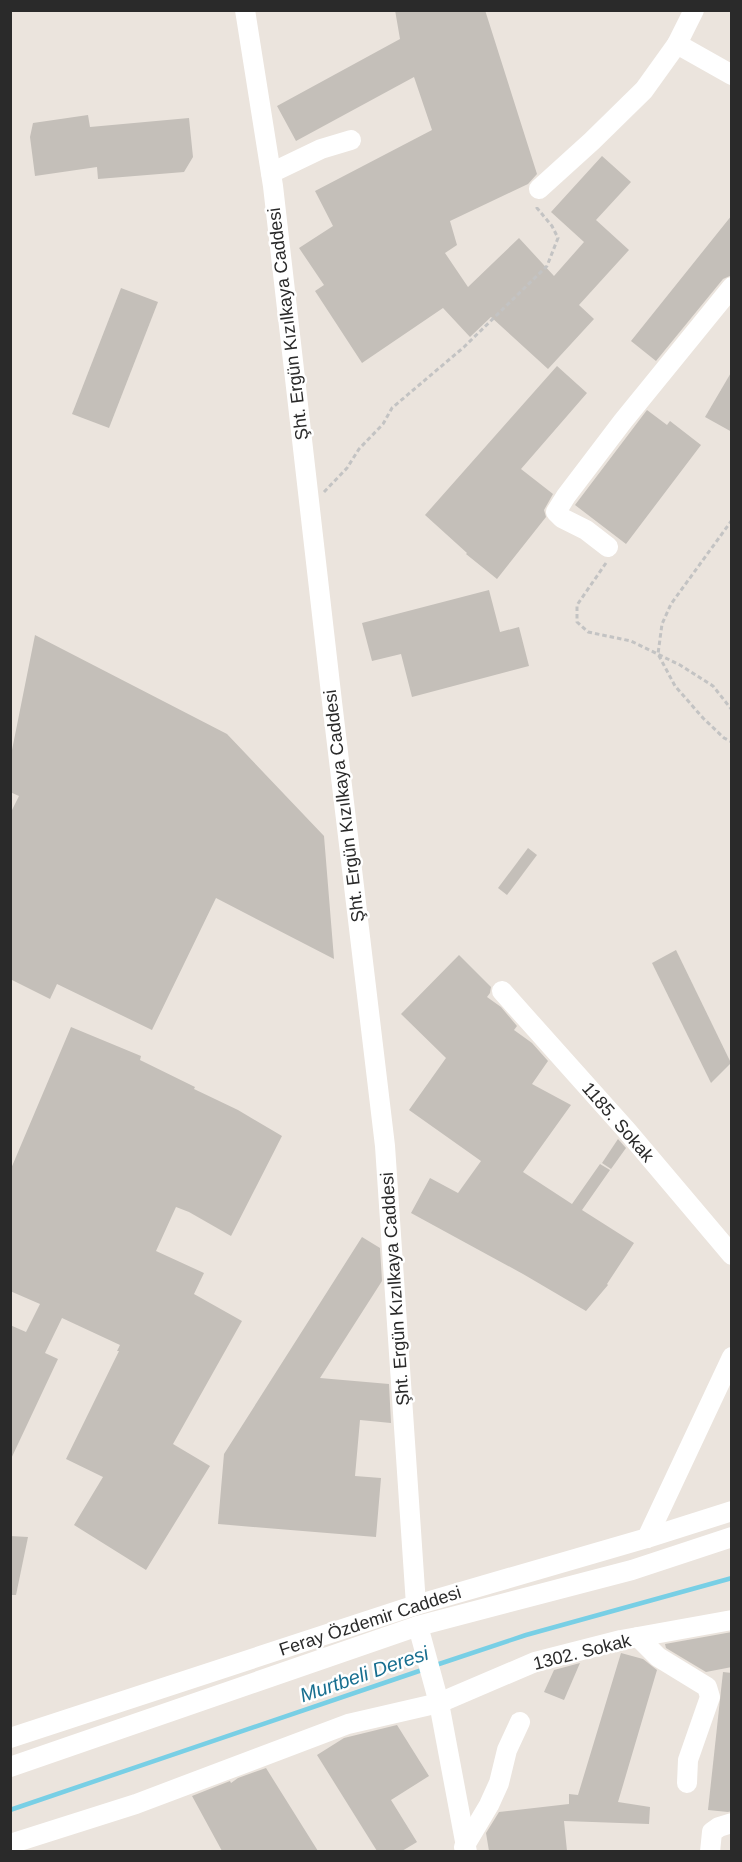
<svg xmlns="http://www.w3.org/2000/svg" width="742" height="1862" viewBox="0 0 742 1862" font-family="Arial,sans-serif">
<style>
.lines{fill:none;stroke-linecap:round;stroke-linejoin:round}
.stream{stroke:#78cfe5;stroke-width:4.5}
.building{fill:#c4bfb9}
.path{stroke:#c3c3c3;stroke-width:3;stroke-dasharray:4.5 3;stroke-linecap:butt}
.minor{stroke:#fff;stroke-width:20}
.labels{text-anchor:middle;stroke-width:5;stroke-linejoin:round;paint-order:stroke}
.street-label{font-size:18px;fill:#2a2a2a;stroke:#fff}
.water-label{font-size:20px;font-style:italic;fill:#186f90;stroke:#fff}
</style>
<rect width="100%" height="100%" fill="#ebe4dd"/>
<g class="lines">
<g class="stream">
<path d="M433 1666 526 1635 732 1578"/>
<path d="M10 1810 425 1669"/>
</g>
</g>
<g class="building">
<path d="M395 10H485L537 174 528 184 450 221 457 245 445 253 468 287 519 238 554 276 584 242 551 212 602 156 631 182 596 220 629 250 579 305 594 319 548 369 491 317 470 337 443 308 362 363 315 291 324 285 299 248 333 226 315 191 432 130 414 77 296 141 277 106 400 39Z"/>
<path d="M88 115 90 127 189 118 193 157 184 172 98 179 97 167 35 176 30 137 33 123Z"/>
<path d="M732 215V275L723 279 656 361 631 341Z"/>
<path d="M121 288 158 302 109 428 72 414Z"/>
<path d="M557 366 587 393 521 469 553 494 544 510 546 517 497 579 466 554 467 553 425 515Z"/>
<path d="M732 371V432L705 417Z"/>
<path d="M647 410 667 425 670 421 701 445 626 544 575 505Z"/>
<path d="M489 590 500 632 519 627 529 666 412 697 401 654 372 661 362 623Z"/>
<path d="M35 635 227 734 324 836 334 959 216 898 152 1030 57 984 50 999 10 979V814L19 796 10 792V760Z"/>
<path d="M528 848 537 855 507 895 498 888Z"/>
<path d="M676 950 731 1063 711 1083 652 963Z"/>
<path d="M459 955 491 987 490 993 487 997 501 1007 517 1026 514 1030 532 1043 548 1061 532 1084 571 1105 523 1172 572 1204 600 1164 610 1170 582 1210 634 1243 607 1284 608 1285 586 1311 523 1274 411 1213 430 1178 458 1193 481 1161 409 1110 446 1058 401 1014Z"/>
<path d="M71 1027 141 1056 140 1060 195 1087 194 1089 238 1110 282 1136 231 1236 189 1212 176 1207 156 1251 204 1273 194 1294 242 1321 173 1444 210 1466 146 1570 74 1525 103 1477 66 1459 119 1351H117L120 1345 62 1318 45 1353 58 1359 10 1461V1325L26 1332 40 1304 10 1291V1171Z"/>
<path d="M618 1139 626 1148 611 1169 602 1163Z"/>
<path d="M362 1237 380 1248 382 1281 320 1378 389 1384 391 1423 360 1420 355 1476 381 1478 376 1537 218 1524 224 1454Z"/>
<path d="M10 1536 28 1537 16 1595H10Z"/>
<path d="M732 1632V1667L706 1672 666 1648 665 1644Z"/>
<path d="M621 1653 643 1659 657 1670 618 1802 650 1807 649 1824 564 1821 567 1851H489L486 1833 499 1812 569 1804V1794L578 1795Z"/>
<path d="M580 1663 564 1700 544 1692 554 1670Z"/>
<path d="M723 1672 732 1673V1811L728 1812 708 1810Z"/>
<path d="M397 1725 429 1776 391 1800 417 1842 402 1851H377L317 1755 344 1738Z"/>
<path d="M266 1768 318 1851H222L192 1796 230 1781 231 1783 238 1778Z"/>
</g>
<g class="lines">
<g class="path">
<path d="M324 492 347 468 359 449 383 424 392 408 464 347 547 266 558 238 552 226 537 208V206"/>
<path d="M732 520 671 604 662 624 658 654 675 686 703 718 724 738 732 742"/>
<path d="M606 563 577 605V622L588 632 631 641 680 665 713 686 732 710"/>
</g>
<g class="minor">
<path d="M245 10 273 186 332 702 385 1146 416 1605"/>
<path d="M677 44 732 75"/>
<path d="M271 173 321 149 351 140"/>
<path d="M539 189 592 141 644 90 677 44 694 10"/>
<path d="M608 547 586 530 562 518 556 512 566 496 623 421 732 287"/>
<path d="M502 991 628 1132 732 1255"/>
<path d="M647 1538 732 1357"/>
<path d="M418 1626 439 1703 467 1852"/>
<path d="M638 1637 658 1657 707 1687 710 1697 688 1760 687 1783"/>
<path d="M10 1738 416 1605 647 1538 732 1511"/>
<path d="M10 1767 418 1626 632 1570 732 1537"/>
<path d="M10 1844 136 1804 348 1724 439 1703 535 1662 621 1640 732 1620"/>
<path d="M464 1847 489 1805 499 1783 507 1750 520 1722"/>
<path d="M710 1852 712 1832 719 1827 732 1823"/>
</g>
</g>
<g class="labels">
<g class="street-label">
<text transform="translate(288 324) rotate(-97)" y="6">Şht. Ergün Kızılkaya Caddesi</text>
<text transform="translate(344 806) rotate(-97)" y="6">Şht. Ergün Kızılkaya Caddesi</text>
<text transform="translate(618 1122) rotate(49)" y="6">1185. Sokak</text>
<text transform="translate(395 1289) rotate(-94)" y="6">Şht. Ergün Kızılkaya Caddesi</text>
<text transform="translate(370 1621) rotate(-18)" y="6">Feray Özdemir Caddesi</text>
<text transform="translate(582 1652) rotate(-14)" y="6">1302. Sokak</text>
</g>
<g class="water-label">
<text transform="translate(364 1674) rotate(-19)" y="7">Murtbeli Deresi</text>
</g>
</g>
<rect width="742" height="1862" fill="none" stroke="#2a2a2a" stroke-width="24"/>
</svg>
